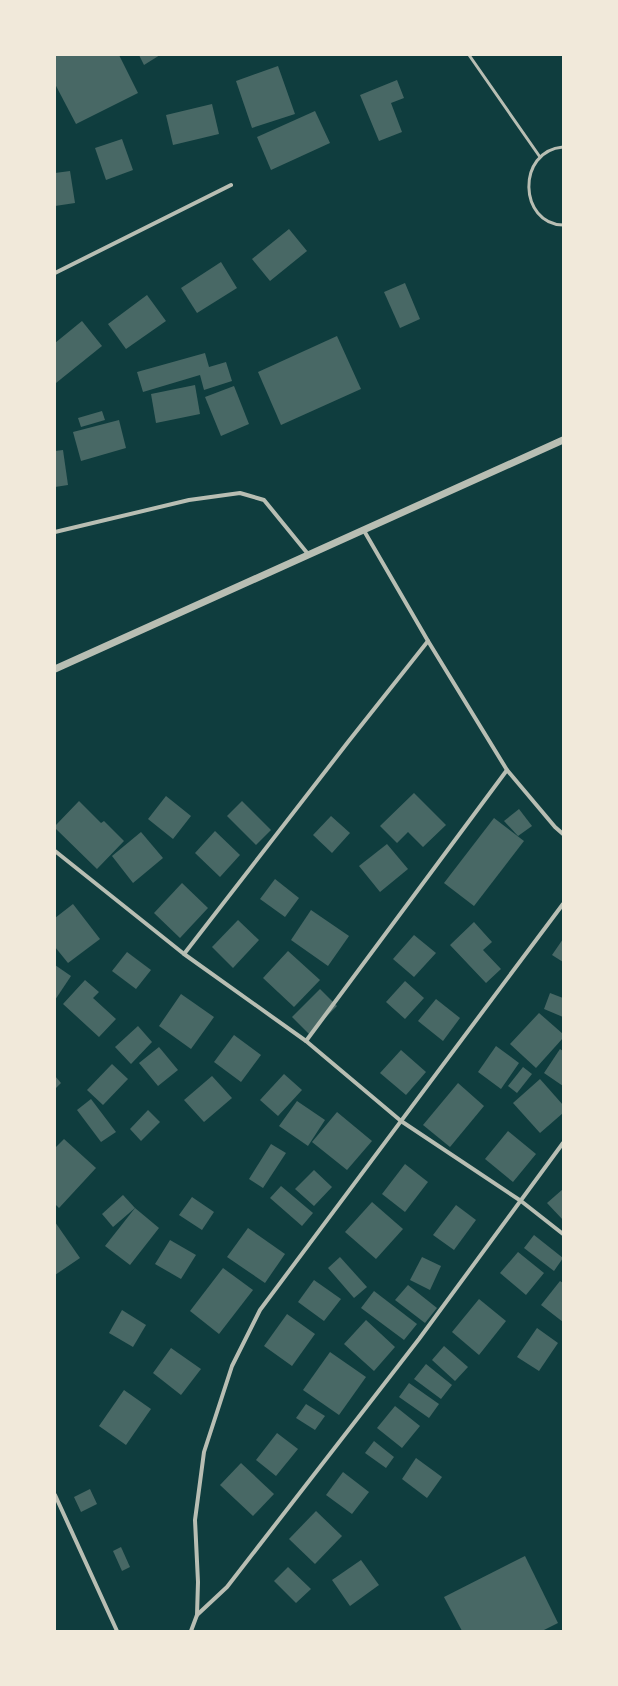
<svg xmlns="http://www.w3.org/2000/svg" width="618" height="1686" viewBox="0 0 618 1686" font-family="'Exo 2',sans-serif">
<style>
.building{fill:#486865}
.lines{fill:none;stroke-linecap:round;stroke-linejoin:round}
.service{stroke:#b8beb3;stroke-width:3}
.minor{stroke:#b8beb3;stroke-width:4}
.tertiary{stroke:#b8beb3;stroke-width:7}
</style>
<rect width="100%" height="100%" fill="#0f3d3e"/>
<g class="building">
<path d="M55 55H119L138 93 76 124 55 84Z"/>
<path d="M139 55H160L144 65Z"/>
<path d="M278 66 295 114 252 128 236 81Z"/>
<path d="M397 80 404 98 391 103 402 132 379 141 360 95Z"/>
<path d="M212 104 219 134 173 145 166 115Z"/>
<path d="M315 111 330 143 271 170 257 137Z"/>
<path d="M122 139 133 170 106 180 95 148Z"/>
<path d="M70 171 75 203 55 206V173Z"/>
<path d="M289 229 307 251 270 281 252 259Z"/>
<path d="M221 262 237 288 197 313 181 288Z"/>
<path d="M405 283 420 319 400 328 384 292Z"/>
<path d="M147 295 166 321 126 349 108 324Z"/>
<path d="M82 321 102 346 56 383 55 343Z"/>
<path d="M337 336 361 389 281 425 258 372Z"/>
<path d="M205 353 209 367 226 362 232 381 204 390 200 375 143 392 137 372Z"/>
<path d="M195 385 200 414 156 423 151 394Z"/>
<path d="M234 386 249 424 221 436 205 397Z"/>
<path d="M102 411 105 420 81 427 78 418Z"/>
<path d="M119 420 126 448 81 461 73 432Z"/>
<path d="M63 450 68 485 55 487V451Z"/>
<path d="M414 793 446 825 423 847 408 832 397 843 380 826Z"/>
<path d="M166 796 191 816 173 839 148 819Z"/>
<path d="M79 801 101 823 104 821 124 841 97 869 55 828V826Z"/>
<path d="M242 801 271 830 256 845 227 816Z"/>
<path d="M519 809 532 826 518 836 504 821Z"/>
<path d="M331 816 350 833 332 853 313 835Z"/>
<path d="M494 818 524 841 474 906 444 883Z"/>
<path d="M215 831 240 855 220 877 195 853Z"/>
<path d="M141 832 163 858 133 883 112 856Z"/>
<path d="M387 844 408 869 380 892 359 866Z"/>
<path d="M275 879 299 898 285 917 260 899Z"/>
<path d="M182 883 208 908 180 938 154 913Z"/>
<path d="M73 904 100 939 68 963 55 947V918Z"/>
<path d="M311 910 349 936 328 966 291 940Z"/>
<path d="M238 920 259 940 233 968 212 947Z"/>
<path d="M474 922 492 942 483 950 501 969 486 983 450 945Z"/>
<path d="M414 935 436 953 414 977 393 959Z"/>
<path d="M563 939V962L552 955Z"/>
<path d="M288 951 320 980 294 1007 263 978Z"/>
<path d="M127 952 151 970 136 989 112 971Z"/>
<path d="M55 965 71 976 55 1000Z"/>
<path d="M85 980 99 992 93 998 116 1019 99 1037 63 1004Z"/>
<path d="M405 981 424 998 405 1019 386 1002Z"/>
<path d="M320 989 337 1006 309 1034 292 1017Z"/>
<path d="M550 993 563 998V1017L544 1009Z"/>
<path d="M181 994 214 1017 191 1049 159 1026Z"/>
<path d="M436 999 460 1018 443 1041 418 1021Z"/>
<path d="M539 1013 563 1034V1038L536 1068 510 1044Z"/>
<path d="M138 1026 152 1042 131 1064 115 1047Z"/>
<path d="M234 1035 261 1055 241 1082 214 1062Z"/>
<path d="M496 1046 519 1063 501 1089 478 1072Z"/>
<path d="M159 1047 178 1070 158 1086 139 1063Z"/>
<path d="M560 1049 563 1051V1086L544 1073Z"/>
<path d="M401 1050 426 1072 406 1095 380 1073Z"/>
<path d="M112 1064 128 1079 103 1105 87 1090Z"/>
<path d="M523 1067 532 1074 517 1093 508 1086Z"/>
<path d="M284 1074 302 1090 278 1116 260 1100Z"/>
<path d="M55 1076 61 1083 55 1089Z"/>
<path d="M212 1076 232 1098 204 1122 184 1100Z"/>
<path d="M540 1079 563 1105V1113L540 1133 513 1103Z"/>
<path d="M458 1083 484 1106 450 1147 423 1125Z"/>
<path d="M91 1099 116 1132 101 1142 77 1110Z"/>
<path d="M297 1101 325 1120 308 1146 279 1126Z"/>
<path d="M148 1110 160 1122 141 1141 130 1129Z"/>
<path d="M337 1112 372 1141 347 1170 312 1142Z"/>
<path d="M508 1131 536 1154 513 1182 485 1159Z"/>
<path d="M64 1139 96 1168 59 1208 55 1204V1148Z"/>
<path d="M271 1144 286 1153 263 1188 249 1179Z"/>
<path d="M405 1164 428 1182 405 1212 382 1194Z"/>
<path d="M314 1170 332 1187 314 1206 295 1189Z"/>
<path d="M281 1186 313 1213 302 1226 270 1198Z"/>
<path d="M563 1189V1220L547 1203Z"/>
<path d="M123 1195 135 1208 113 1227 102 1214Z"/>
<path d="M192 1197 214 1212 202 1230 179 1215Z"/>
<path d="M372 1202 403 1229 376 1259 345 1232Z"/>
<path d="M456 1205 476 1220 454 1250 433 1235Z"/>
<path d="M135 1208 159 1228 130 1265 105 1246Z"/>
<path d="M55 1222 80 1258 55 1275Z"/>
<path d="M248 1228 285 1254 265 1283 227 1257Z"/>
<path d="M534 1235 563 1258 554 1271 524 1248Z"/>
<path d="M170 1240 196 1255 181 1279 155 1264Z"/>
<path d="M518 1252 544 1273 526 1295 500 1273Z"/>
<path d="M340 1257 367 1287 354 1298 328 1268Z"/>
<path d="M422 1257 441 1266 430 1290 410 1280Z"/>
<path d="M223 1268 253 1290 219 1334 190 1311Z"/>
<path d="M314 1280 341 1299 324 1321 298 1302Z"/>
<path d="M560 1281 563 1283V1322L541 1305Z"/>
<path d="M408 1285 437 1308 425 1323 395 1300Z"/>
<path d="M374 1291 417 1324 404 1340 361 1308Z"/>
<path d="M479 1299 506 1321 479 1355 452 1332Z"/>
<path d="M122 1310 146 1325 133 1347 109 1333Z"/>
<path d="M287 1314 315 1334 292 1366 264 1346Z"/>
<path d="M366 1320 395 1347 374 1371 344 1344Z"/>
<path d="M537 1328 558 1343 539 1371 517 1357Z"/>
<path d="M444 1346 468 1367 455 1381 432 1360Z"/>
<path d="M171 1348 201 1369 181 1395 153 1373Z"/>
<path d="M330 1352 366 1377 339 1415 303 1390Z"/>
<path d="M426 1364 452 1385 441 1399 414 1379Z"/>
<path d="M409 1383 439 1404 429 1418 399 1397Z"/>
<path d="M124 1390 151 1409 126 1445 99 1426Z"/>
<path d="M306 1404 325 1416 315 1430 296 1418Z"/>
<path d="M395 1406 420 1426 402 1448 377 1428Z"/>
<path d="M277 1433 298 1449 276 1476 256 1460Z"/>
<path d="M374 1441 394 1457 386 1468 365 1453Z"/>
<path d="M416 1458 442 1477 427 1498 402 1479Z"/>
<path d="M241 1463 274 1494 253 1516 220 1485Z"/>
<path d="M343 1472 369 1492 352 1514 326 1495Z"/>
<path d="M90 1489 97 1504 81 1512 74 1497Z"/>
<path d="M316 1511 342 1536 315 1564 289 1539Z"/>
<path d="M121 1547 130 1567 122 1571 113 1551Z"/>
<path d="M525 1556 558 1623 542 1631H462L444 1597Z"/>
<path d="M361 1560 379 1585 350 1606 332 1580Z"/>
<path d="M288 1567 311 1589 296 1603 274 1581Z"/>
</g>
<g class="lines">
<g class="service">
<path d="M469 55 540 157"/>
<path d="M563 147C516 151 519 224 563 225"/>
</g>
<g class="minor">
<path d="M55 273 231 185"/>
<path d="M363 529 428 641 507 770 555 827 563 834"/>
<path d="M55 532 189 500 240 493 264 500 308 554"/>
<path d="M55 851 184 954 306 1041 401 1121 521 1201 563 1234"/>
<path d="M184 954 348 742 428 641"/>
<path d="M306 1041 507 770"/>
<path d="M55 1495 117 1631"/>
<path d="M197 1615 227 1587 419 1339 563 1143"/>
<path d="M191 1631 197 1615 198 1582 195 1520 204 1452 232 1366 260 1310 563 904"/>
</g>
<path class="tertiary" d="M55 669 563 440"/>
</g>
<rect width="618" height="1686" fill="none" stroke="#f1e9da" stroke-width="112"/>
</svg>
